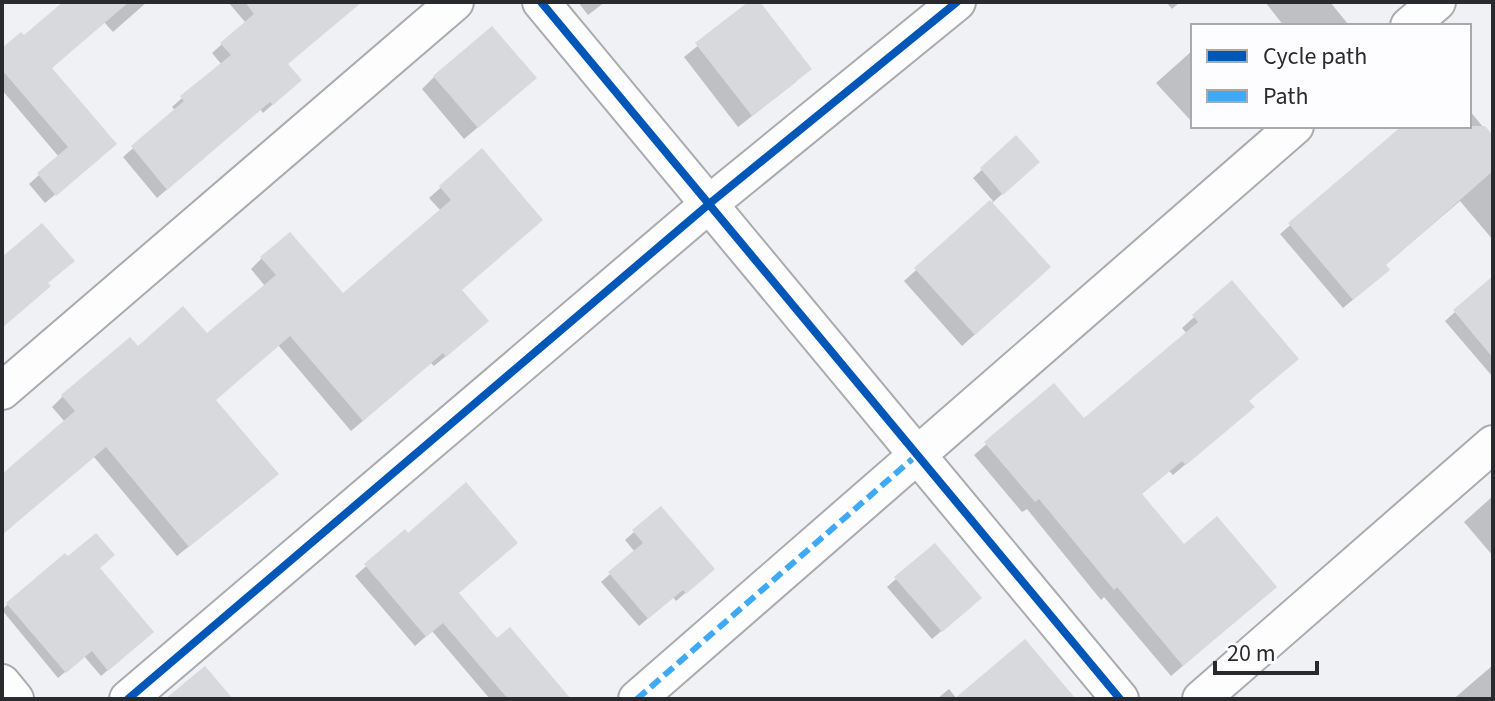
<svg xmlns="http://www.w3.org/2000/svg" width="1495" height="701" viewBox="0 0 1495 701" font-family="'Source Sans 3',sans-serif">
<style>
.shadow{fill:#0003}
.building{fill:#d7d9dc}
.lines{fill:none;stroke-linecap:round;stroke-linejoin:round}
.minor-casing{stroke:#a9abae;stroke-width:40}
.minor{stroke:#fdfdfe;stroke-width:36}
.quiet{stroke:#3fa9f5;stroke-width:6;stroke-dasharray:12 6;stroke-linecap:butt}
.cycleway-casing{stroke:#fdfdff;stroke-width:13}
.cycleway{stroke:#0057b8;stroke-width:8}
</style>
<rect width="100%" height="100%" fill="#eff1f5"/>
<g class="shadow">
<path d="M66 2H147L113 32 104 22 50 68 105 153 45 203 29 184 59 157 2 90V51L23 38Z"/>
<path d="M228 2H356L286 65 290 89 263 113 260 109 157 198 123 157 176 111 172 107 182 98 222 65 212 53 246 23Z"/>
<path d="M578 2H605L588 15Z"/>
<path d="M752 2H758L797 81 738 127 684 57Z"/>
<path d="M1166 2H1180L1172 9Z"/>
<path d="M1265 2H1330L1348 24 1284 26Z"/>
<path d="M1193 50V123L1156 83Z"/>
<path d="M434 77 522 90 464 139 422 89Z"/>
<path d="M1469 110 1493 139V240L1460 201 1384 266 1378 279 1343 308 1280 234 1405 126H1469Z"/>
<path d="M1016 138 1029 170 991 204 1036 280 962 346 904 281 993 201 973 178Z"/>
<path d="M482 151 460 290 475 332 434 366 431 363 351 431 278 345 214 400 265 485 177 556 94 457 2 534V476L65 422 52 407 63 396 137 348 206 336 265 286 251 269 262 258 343 296 441 211 429 198Z"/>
<path d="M1493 278V375L1492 376 1445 321Z"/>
<path d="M1232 283 1247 402 1240 418 1173 475 1169 471 1140 495 1184 546 1262 598 1171 676 1104 597 1101 600 1027 509 1022 512 974 455 1054 385 1084 421 1187 334 1182 328Z"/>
<path d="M1493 496V556L1464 522Z"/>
<path d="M661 508 704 577 676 601 673 597 639 626 601 582 635 552 625 540Z"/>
<path d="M405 532 497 641 568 699H490L432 631 415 646 355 576Z"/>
<path d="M97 568 145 638 101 676 84 656 58 678 2 610 8 604Z"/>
<path d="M896 579 971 606 932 639 887 587Z"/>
<path d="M1493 665V699H1453L1457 696Z"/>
<path d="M949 689 957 699H1073H937Z"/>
</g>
<g class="building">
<path d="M63 2H129L52 68 117 144 56 196 37 173 68 147 2 70V48L21 32 24 35Z"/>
<path d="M245 2H362L288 64 302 80 273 105 270 102 167 190 131 146 184 101 180 96 231 55 220 43 254 14Z"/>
<path d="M748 2H760L812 69 752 116 695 43Z"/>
<path d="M492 26 537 78 478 128 433 76Z"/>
<path d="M1402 126H1485L1493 135V171L1386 265 1390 270 1353 300 1288 223Z"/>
<path d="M1016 135 1040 162 1003 195 980 168Z"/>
<path d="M482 148 543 220 462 290 489 321 446 357 443 353 363 421 290 336 216 400 279 474 189 547 106 447 2 535V474L75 411 61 395 130 337 138 346 183 306 207 333 276 275 260 257 290 232 343 293 451 200 439 186Z"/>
<path d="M990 200 1051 267 975 335 914 268Z"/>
<path d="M42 223 75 261 48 283 51 286 2 328V257Z"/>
<path d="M1493 276V358L1453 310Z"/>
<path d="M1232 280 1299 359 1249 401 1255 407 1186 465 1182 461 1142 494 1184 544 1217 516 1277 587 1183 666 1117 587 1114 590 1039 499 1035 502 984 442 1054 383 1084 418 1198 322 1192 315Z"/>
<path d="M466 482 518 543 459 593 497 638 510 627 571 699H508L443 623 426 637 364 564 405 529 408 533Z"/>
<path d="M661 506 715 569 686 594 683 590 648 619 608 572 643 543 632 530Z"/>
<path d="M96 533 115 555 100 568 154 632 108 671 92 651 66 673 6 603 65 553 68 556Z"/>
<path d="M935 543 982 598 942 632 894 577Z"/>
<path d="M1025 639 1076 699H954Z"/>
<path d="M205 666 233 699H165Z"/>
</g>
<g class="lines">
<defs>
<g id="minor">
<path d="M541 2 1120 699"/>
<path d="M1409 26 1437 2"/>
<path d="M2 391 455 2"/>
<path d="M2 683 15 699"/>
<path d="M128 699 709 204 957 2"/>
<path d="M637 699 1295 126"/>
<path d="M1201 699 1493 444"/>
</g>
</defs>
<use href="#minor" class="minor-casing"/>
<use href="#minor" class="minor"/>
<path class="quiet" d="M637 699 918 454"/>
<defs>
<g id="cycleway">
<path d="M541 2 1120 699"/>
<path d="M128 699 709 204 957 2"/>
</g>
</defs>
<use href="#cycleway" class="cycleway-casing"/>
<use href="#cycleway" class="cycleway"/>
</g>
<rect width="1495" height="701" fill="none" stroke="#292a2d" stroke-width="8"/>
<rect x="1191" y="24" width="280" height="104" fill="#fdfdff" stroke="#a8a9ab" stroke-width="2"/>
<rect x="1207" y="50" width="40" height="12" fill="#0057b8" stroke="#a8a9ab" stroke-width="2"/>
<text x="1263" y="64" font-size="24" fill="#292a2d">Cycle path</text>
<rect x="1207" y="90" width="40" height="12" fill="#3fa9f5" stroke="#a8a9ab" stroke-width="2"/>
<text x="1263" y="104" font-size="24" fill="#292a2d">Path</text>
<path d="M1215 661v12h102v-12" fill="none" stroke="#292a2d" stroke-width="4"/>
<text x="1227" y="661" font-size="24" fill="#292a2d" stroke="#fdfdff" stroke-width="6" paint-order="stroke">20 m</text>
</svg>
